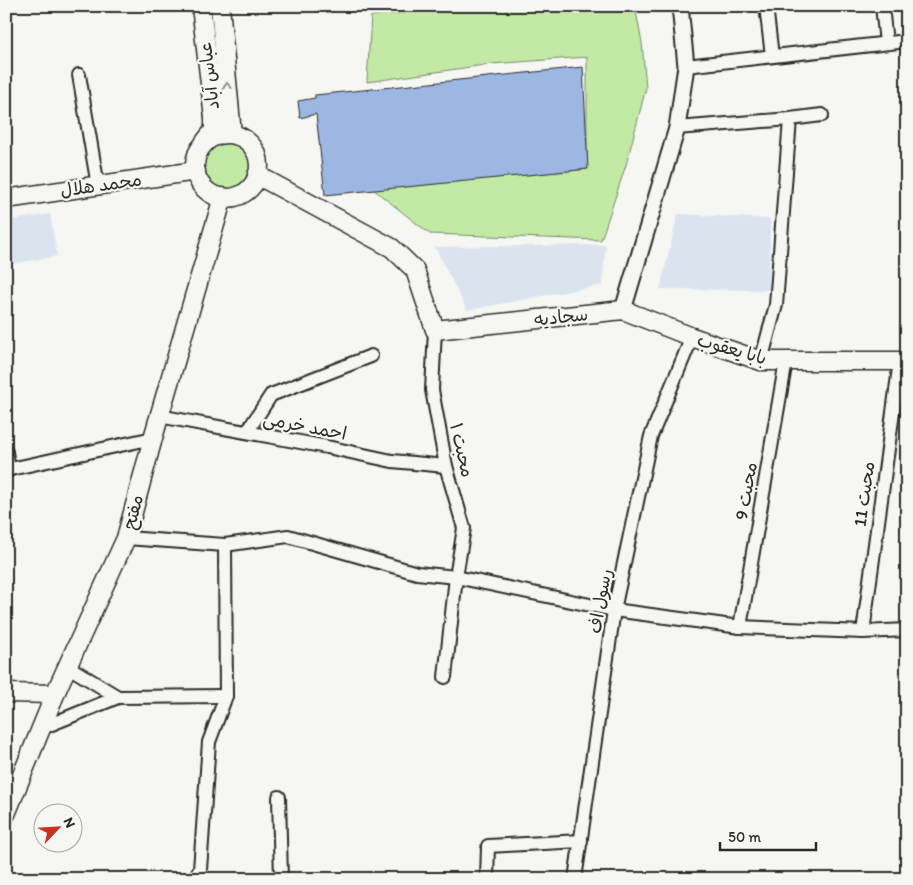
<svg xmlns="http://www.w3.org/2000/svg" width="913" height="885" viewBox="0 0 913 885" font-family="Itim,'Playpen Sans Arabic',sans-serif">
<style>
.built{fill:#dbe3ee}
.green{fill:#c3eaa5;stroke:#778a68}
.building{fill:#9db7e3;stroke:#2b2b2b}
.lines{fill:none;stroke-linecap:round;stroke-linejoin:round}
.minor-casing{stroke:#2b2b2b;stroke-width:16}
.tertiary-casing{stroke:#2b2b2b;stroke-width:19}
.secondary-casing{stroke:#2b2b2b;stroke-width:21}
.minor{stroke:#f6f6f2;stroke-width:12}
.tertiary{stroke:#f6f6f2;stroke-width:15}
.secondary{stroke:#f6f6f2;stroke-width:18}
.oneway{stroke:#90908e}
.labels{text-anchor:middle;stroke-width:4.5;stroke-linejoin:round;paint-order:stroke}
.street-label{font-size:18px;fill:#2b2b2b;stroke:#f6f6f2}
</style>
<rect width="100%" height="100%" fill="#f6f6f2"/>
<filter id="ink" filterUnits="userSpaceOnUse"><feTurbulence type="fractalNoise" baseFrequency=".02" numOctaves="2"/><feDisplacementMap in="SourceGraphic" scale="10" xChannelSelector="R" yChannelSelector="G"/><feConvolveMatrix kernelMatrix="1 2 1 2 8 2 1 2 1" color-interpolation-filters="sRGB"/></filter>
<g filter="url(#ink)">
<g class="built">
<path d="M50 214 57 256 6 265V221Z"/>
<path d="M678 214 770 219 769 290 660 289Z"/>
<path d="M606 245 602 285 467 310 435 247Z"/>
</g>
<g class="green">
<path d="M476 6H635L642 43 646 88 626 165 601 240 430 234 373 189 587 169V57L491 64 367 82 371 16Z"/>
<circle cx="227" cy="166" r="27"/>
</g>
<path class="building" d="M583 67 588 169 325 195 316 114 300 118 298 101 315 98V95Z"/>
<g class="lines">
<defs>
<g id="minor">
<path d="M766 6 772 56"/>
<path d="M882 6 886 43"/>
<path d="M686 66 907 41"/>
<path d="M79 75 98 186"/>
<path d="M677 128 790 119 822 115"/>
<path d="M435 330 432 390 446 466 464 528 456 577 445 677"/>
<path d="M761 361 776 305 790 119"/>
<path d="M159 416 327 447 392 461 446 466"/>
<path d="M247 432 271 395 371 356"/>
<path d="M6 452 9 470"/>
<path d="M6 470 153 438"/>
<path d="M126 538 225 545 288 536 417 573 456 577 614 610 740 627 863 632 907 630"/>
<path d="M740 627 786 361"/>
<path d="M863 632 900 361"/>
<path d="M67 666 118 697 226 696"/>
<path d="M42 728 118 697"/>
<path d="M279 797 281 879"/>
<path d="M193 879 200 870 209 742 226 696 225 545"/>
<path d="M487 879 488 846 581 841"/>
<path d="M575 879 614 610 651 436 692 337"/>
</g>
<path id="tertiary" d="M623 310 677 128 686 66 680 6"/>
<g id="secondary">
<path d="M201 6 214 118V130L204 143"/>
<path d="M220 6 232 134"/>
<circle cx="227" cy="166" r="32"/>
<path d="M257 175 392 248 415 270 435 330 623 310 692 337 761 361H907"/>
<path d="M6 199 196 171"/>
<path d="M6 693 55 694"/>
<path d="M6 814 58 687 126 538 153 438 223 197"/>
</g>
</defs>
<use href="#minor" class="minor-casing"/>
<use href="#tertiary" class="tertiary-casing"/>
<use href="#secondary" class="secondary-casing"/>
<use href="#minor" class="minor"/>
<use href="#tertiary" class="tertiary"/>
<use href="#secondary" class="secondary"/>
</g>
<defs><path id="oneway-chevron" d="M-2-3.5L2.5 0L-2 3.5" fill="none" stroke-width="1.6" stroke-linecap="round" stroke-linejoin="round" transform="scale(1.25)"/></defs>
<use class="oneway" href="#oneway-chevron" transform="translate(227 86) rotate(-96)"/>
</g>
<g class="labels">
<g class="street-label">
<text transform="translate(209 76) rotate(-97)" y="6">عباس آباد</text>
<text transform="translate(101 185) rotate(-8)" y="6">محمد هلال</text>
<text transform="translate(561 317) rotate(-6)" y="6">سجادیه</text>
<text transform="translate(732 349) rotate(16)" y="6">بابا یعقوب</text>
<text transform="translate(305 426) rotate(11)" y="6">احمد خرمی</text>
<text transform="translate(462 450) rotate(77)" y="6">محبت ۱</text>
<text transform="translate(746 491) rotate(-80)" y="6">محبت 9</text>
<text transform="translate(864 494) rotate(-82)" y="6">محبت 11</text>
<text transform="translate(133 512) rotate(-75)" y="6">مفتح</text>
<text transform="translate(600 601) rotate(-80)" y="6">رسول اف</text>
</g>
</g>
<rect width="913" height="885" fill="none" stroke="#f6f6f2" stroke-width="25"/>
<rect x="12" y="12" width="888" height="860" fill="none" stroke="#2b2b2b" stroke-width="2" filter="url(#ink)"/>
<g transform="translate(58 828) rotate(65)"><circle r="24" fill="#f6f6f2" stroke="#a5a5a2"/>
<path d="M0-4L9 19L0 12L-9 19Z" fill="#c8321e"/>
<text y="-8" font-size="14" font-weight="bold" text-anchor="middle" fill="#2b2b2b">N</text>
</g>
<path d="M720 842v8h96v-8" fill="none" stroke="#2b2b2b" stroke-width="2.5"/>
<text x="728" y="842" font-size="15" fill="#2b2b2b" stroke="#f6f6f2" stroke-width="4" paint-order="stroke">50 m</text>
</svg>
